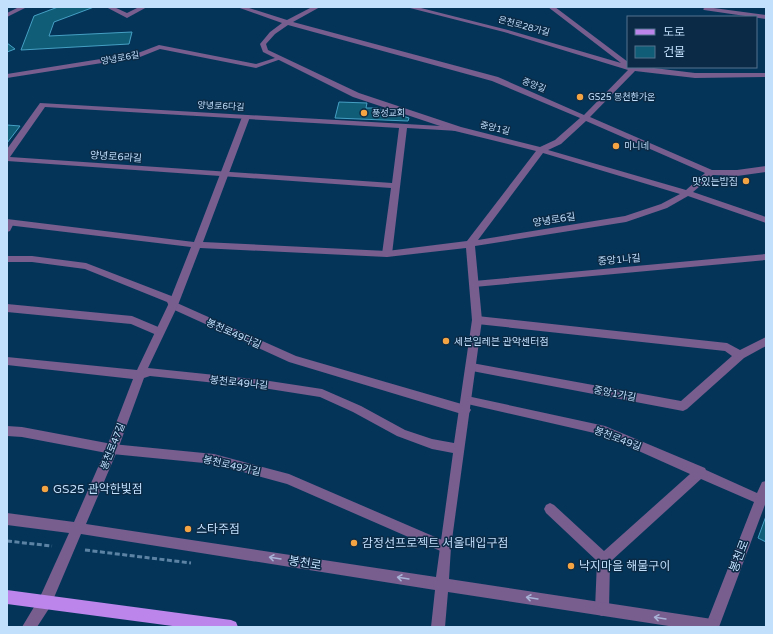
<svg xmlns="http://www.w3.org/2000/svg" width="773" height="634" viewBox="0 0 773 634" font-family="'Varela Round','Noto Sans KR',sans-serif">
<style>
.building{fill:#105d77;stroke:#45a0c4}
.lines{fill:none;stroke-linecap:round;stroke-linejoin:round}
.path{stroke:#5c83a4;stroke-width:3;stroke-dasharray:5 2.5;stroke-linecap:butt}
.lane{fill:#775e8f;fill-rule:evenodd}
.street{fill:#775e8f;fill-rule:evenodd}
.primary{fill:#bc85eb;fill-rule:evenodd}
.oneway{stroke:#a8b2d6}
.poi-dot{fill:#f4a443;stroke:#0b2a45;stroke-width:1.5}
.labels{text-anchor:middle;stroke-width:3;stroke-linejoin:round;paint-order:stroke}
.far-street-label{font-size:9px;fill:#c2dffc;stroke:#0b2a45}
.far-poi-label{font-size:9px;fill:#c2dffc;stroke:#0b2a45;text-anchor:start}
.street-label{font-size:10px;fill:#c2dffc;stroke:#0b2a45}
.poi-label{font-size:10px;fill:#c2dffc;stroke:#0b2a45;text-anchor:end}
.near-poi-label{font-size:12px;fill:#c2dffc;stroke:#0b2a45;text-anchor:start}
.near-street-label{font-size:12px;fill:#c2dffc;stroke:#0b2a45}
</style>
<rect width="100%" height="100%" fill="#043559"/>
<g class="building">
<path d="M58 7H94L54 22 49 36 132 32 129 44 21 50 34 16Z"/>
<path d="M7 43 15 49 7 52Z"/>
<path d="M339 102 367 103 366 108H377L409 118 408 121 335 118Z"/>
<path d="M7 125 20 126 7 143Z"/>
<path d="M766 516V542L758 538Z"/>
</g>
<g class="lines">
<g class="path">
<path d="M7 541 52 546"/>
<path d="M85 550 191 563"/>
</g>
<g class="lane">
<path d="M106 7H114L127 13 139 7H147L127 18Z"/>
<path d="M159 45 256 64 278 57 281 59 256 68 160 49 140 57 7 78V74L138 53Z"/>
<path d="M40 103 458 127 462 129 458 131 407 128 392 254 387 257 382 254 391 188 7 161V149ZM45 107 399 128 392 183 10 157Z"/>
<path d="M10 220 14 223 10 231 7 232V221Z"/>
<path d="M766 254V260L474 287 469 284 474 281Z"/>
<path d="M7 256H32L86 263 174 297 177 303 296 356 465 405 469 407 471 410 469 413 465 415 289 362 170 308 167 302 85 269 32 262H7Z"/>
<path d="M7 304 132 316 163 329 164 332 163 335 159 336 131 324 7 312Z"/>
<path d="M477 316 727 343 740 350 766 337V346L744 358 687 409 683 411 472 371 468 370 467 367 468 364 472 363 681 401 732 356 725 351 477 324 472 320Z"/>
<path d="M467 396 605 426 705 468 706 470 757 493 762 482 766 481V502L719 627H705L754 502 701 479 610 562 609 609 607 614 602 616 597 614 595 609 597 561 546 513 544 509 546 505 550 503 554 505 604 551 690 474 603 435 463 403 462 400 463 397Z"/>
<path d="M7 426 22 427 112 444 214 454 289 474 449 543 451 547 449 551 445 553 287 484 214 464 112 454 22 437 7 436Z"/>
</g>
<g class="street">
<path d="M19 7H27L7 17V13Z"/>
<path d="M237 7H246L287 20 312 7H320L293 22 498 77 584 115 628 70 504 32 406 7H417L508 30 621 63 548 7H555L628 62V67H646L695 73H766V77L695 78 635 71 590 117 712 170H737L766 166V172L737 176 713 175 693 192 766 217V223L688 196 667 208 626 222 475 246 482 320 451 547 449 579 712 619 717 621 718 627H675L448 592 445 627H431L435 590 81 534 50 607 37 627H22L40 597 69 533 7 525V513L74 522 106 449 133 379 7 365V357L137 370 168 305 191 247 7 225V219L194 242 242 117 246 115 250 117 203 242 387 251 467 241 536 151 455 131 353 97 263 52 260 44 270 32 282 23ZM288 25 492 81 580 118 555 140 540 147 461 127 359 93 268 50 266 44 275 34ZM586 121 705 173 686 190 548 150 561 144ZM543 153 680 194 661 204 625 216 478 240ZM200 248 387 257 466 248 472 320 454 443 432 439 405 430 361 406 322 389 263 380 148 368 178 305ZM150 376 263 388 320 397 353 412 397 436 432 449 453 453 436 577 86 524 118 449 144 378Z"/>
<path d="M706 7 766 15V19L704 10 703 9Z"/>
</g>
<path class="primary" d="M7 590 231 620 236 622 238 627H180L7 604Z"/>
</g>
<defs><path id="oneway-shaft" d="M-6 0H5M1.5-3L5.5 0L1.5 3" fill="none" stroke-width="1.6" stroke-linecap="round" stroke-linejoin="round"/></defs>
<g class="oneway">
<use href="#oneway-shaft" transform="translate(275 558) rotate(-171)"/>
<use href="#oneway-shaft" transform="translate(403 578) rotate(-171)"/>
<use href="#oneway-shaft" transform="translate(532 598) rotate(-171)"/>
<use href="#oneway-shaft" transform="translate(660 618) rotate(-171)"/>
</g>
<g class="poi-dot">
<circle cx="580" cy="97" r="4"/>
<circle cx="364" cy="113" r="4"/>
<circle cx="616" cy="146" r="4"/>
<circle cx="746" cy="181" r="4"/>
<circle cx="446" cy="341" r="4"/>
<circle cx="45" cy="489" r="4"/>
<circle cx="188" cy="529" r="4"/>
<circle cx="354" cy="543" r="4"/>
<circle cx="571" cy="566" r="4"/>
</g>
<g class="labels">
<g class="far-street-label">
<text transform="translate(524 26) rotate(15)" y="3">은천로28가길</text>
<text transform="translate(120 58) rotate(-10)" y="3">양녕로6길</text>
<text transform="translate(534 85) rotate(22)" y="3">중앙길</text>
<text transform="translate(221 106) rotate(3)" y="3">양녕로6다길</text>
<text transform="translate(495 128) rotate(14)" y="3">중앙1길</text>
</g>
<g class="far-poi-label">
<text x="588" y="100">GS25 봉천한가온</text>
<text x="372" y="116">풍성교회</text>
<text x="624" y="149">미니네</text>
</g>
<g class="street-label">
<text transform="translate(116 156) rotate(4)" y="4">양녕로6라길</text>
<text transform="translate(554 219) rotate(-9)" y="4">양녕로6길</text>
<text transform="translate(619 259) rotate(-5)" y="4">중앙1나길</text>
<text transform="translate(234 333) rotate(24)" y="4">봉천로49다길</text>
<text transform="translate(239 382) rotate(6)" y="4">봉천로49나길</text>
<text transform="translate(615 393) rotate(11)" y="4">중앙1가길</text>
<text transform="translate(618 438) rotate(21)" y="4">봉천로49길</text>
<text transform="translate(112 446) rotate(-68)" y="4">봉천로47길</text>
<text transform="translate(232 465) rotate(13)" y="4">봉천로49가길</text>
</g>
<g class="poi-label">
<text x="738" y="185">맛있는밥집</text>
<text x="454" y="345" text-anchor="start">세븐일레븐 관악센터점</text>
</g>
<g class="near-poi-label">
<text x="53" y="493">GS25 관악한빛점</text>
<text x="196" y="533">스타주점</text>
<text x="362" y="547">감정선프로젝트 서울대입구점</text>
<text x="579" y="570">낙지마을 해물구이</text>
</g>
<g class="near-street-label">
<text transform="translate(739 556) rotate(-69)" y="4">봉천로</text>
<text transform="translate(305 563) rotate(9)" y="4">봉천로</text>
</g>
</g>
<rect width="773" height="634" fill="none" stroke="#c2dffc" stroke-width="16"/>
<rect x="627" y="16" width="130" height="52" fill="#0b2a45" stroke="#54728e"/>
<rect x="635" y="29" width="20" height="6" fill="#bc85eb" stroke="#54728e"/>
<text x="663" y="36" font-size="12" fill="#c2dffc">도로</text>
<rect x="635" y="46" width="20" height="12" fill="#105d77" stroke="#54728e"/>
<text x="663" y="56" font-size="12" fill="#c2dffc">건물</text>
</svg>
